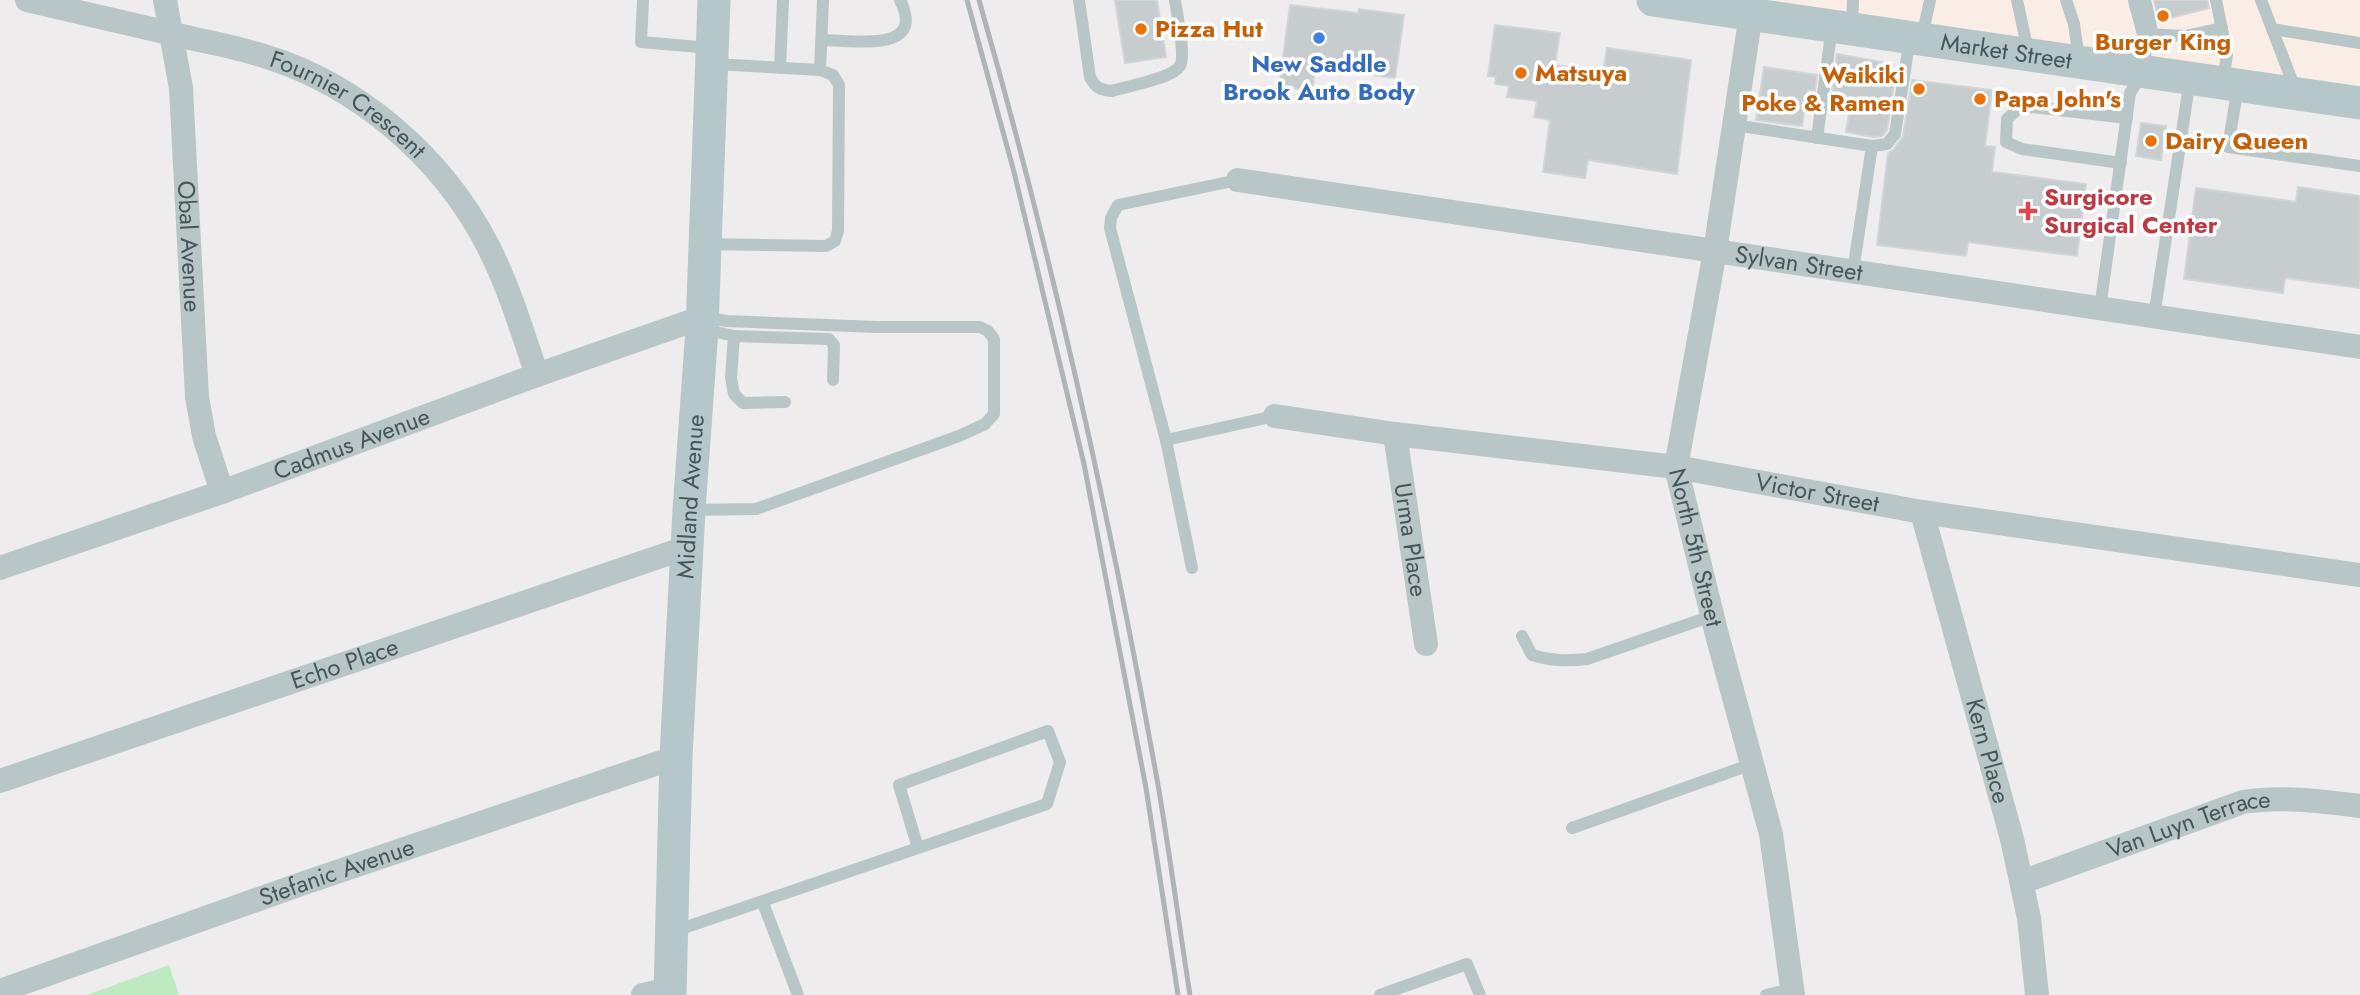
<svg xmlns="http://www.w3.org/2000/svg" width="2360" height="995" viewBox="0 0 2360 995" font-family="Jost,sans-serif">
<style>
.commercial{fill:#faede6}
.green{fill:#bdeac0}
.building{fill:#c7ccce;stroke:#d1d5d8;stroke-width:2}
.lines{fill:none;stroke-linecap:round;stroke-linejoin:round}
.lane{stroke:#b9c6c8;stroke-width:12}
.street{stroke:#b9c6c8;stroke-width:24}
.secondary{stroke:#b6c7ca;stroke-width:33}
.rail{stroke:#afb4b6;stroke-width:5}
.food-dot{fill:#e8710a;stroke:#fff;stroke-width:2.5}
.shop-dot{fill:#3f7fe0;stroke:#fff;stroke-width:2.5}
.health-dot{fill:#e0444e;stroke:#fff;stroke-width:2.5}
.labels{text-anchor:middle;stroke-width:7;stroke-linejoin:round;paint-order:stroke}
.food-label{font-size:24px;font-weight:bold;fill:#c56008;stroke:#fff;text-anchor:start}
.street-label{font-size:24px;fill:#465658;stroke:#fff}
.shop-label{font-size:24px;font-weight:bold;fill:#366cbe;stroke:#fff}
.health-label{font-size:24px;font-weight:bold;fill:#be3a42;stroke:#fff;text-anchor:start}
</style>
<rect width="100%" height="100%" fill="#efeced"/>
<path class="commercial" d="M1712 0H2360V94Z"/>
<path class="green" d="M169 965 179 995H87Z"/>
<g class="building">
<path d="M1115 0H1157L1166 57 1125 63Z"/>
<path d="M2154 0H2207L2209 8 2159 21Z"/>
<path d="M1290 5 1358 13 1359 9 1404 15 1395 78 1350 72 1351 68 1316 63 1312 91 1279 86Z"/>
<path d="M1495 25 1560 33 1555 65 1603 72 1607 48 1691 60 1677 174 1588 160 1585 178 1543 172 1550 120 1534 117 1537 101 1507 97 1509 86 1495 84 1496 77 1488 76Z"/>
<path d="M1837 54 1893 64 1890 77 1895 78 1887 130 1882 136 1874 137 1846 132 1852 97 1832 94Z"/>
<path d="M1764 67 1817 75 1815 91 1807 90 1802 126 1756 120Z"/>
<path d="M1912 80 1992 90 1985 146 1995 147 1992 172 2086 184 2077 256 1968 242 1966 256 1877 245 1888 153 1894 149 1903 136Z"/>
<path d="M2141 123 2166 126 2161 160 2136 156Z"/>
<path d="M2298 187 2360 196V288L2285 278 2283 293 2184 279 2196 188 2296 202Z"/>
</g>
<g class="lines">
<g class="lane">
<path d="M643 0 641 42 710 48"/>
<path d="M1079 0 1090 77C1095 88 1101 90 1112 91 1127 86 1172 79 1180 66 1186 56 1177 14 1175 0"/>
<path d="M2017 0 2028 51"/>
<path d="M2066 0 2074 24 2079 59"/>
<path d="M2145 0 2153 35"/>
<path d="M2216 0 2227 54 2223 83"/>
<path d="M2261 0 2296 91"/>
<path d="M1852 29 1853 0"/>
<path d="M2272 29 2360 43"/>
<path d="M2145 34 2185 36 2222 28"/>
<path d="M1922 37 1930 0"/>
<path d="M822 40C854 40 927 54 900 0"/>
<path d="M780 68 783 0"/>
<path d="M820 70 823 0"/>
<path d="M2238 86 2228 147 2360 166"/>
<path d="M1734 125 1872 146"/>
<path d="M1817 138 1832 27"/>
<path d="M2121 163 2022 149 2006 142 2007 119 2017 110 2033 107 2127 118"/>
<path d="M706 244 826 246 835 241 838 231 839 85 833 75 820 70 714 64"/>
<path d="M1853 271 1872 146 1887 144 1895 134 1910 38"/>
<path d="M2100 308 2130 93C2134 87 2139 80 2142 73 2151 48 2139 24 2134 0"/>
<path d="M2154 317 2190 79"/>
<path d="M703 329 734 336 731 378 734 394 743 403 785 402"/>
<path d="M734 336 829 339 834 345 833 380"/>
<path d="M1166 440 1275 416"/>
<path d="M690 510 756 509 959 436 985 424 994 414V339L988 331 980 327H877L727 321 703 317"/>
<path d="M1192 568 1166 440 1110 228 1111 218 1118 205 1238 180"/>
<path d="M1522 636 1532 655C1551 661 1567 661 1587 659L1712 616"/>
<path d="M1572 828 1752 764"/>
<path d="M763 903 798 995"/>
<path d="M672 932 1047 804 1060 762 1048 731 899 785 918 848"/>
<path d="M1380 995 1467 964 1480 995"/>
<path d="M1766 995 1792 989"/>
</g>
<g class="street">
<path id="s1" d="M27 0C80 12 133 25 186 37 212 43 239 48 264 56 359 85 443 158 488 246 509 287 522 331 537 375"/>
<path id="s2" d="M165 0 181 88 197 397 204 436 222 492"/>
<path id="s3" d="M1751 14 1715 251 1676 467 1716 631 1771 834 1793 995"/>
<path id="s4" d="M1238 180 2360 347"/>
<path id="s5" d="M1275 416 1395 434 1676 467 1922 512 2360 575"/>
<path id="s6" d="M1395 434 1426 644"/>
<path id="s7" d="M1922 512 2012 839 2029 918 2037 995"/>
<path id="s8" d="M0 568 222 492 537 375 703 317"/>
<path id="s9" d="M0 781 688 547"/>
<path id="s10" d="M2022 882 2243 802C2283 796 2320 801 2360 806"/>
<path id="s11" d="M0 991 307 882 676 757"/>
<path d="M643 995 670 989"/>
</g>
<g class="secondary">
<path id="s12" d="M1653 0 2360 103"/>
<path id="s13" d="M670 995 676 757 689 510 702 329 714 0"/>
</g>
<g class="rail">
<path d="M967 0 1014 172 1084 464 1146 788 1178 995"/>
<path d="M979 0C1053 258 1111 521 1158 785 1170 855 1179 925 1190 995"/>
</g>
</g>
<g class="food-dot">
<circle cx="2163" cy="16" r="7"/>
<circle cx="1141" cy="29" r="7"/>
<circle cx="1521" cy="73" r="7"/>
<circle cx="1919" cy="89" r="7"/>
<circle cx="1980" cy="99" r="7"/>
<circle cx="2151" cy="141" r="7"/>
</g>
<circle class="shop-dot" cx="1319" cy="38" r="7"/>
<path class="health-dot" d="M2024.5 200.5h7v7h7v7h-7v7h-7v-7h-7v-7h7z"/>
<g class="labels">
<g class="food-label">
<text x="1155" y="37">Pizza Hut</text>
<text x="2163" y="50" text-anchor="middle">Burger King</text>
<text x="1535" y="81">Matsuya</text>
<text x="1905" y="83" text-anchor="end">Waikiki<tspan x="1905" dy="28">Poke &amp; Ramen</tspan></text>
<text x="1994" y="107">Papa John's</text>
<text x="2165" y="149">Dairy Queen</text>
</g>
<g class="street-label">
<text dy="8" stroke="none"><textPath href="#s12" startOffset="357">Market Street</textPath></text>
<text dy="8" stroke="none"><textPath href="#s1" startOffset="341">Fournier Crescent</textPath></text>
<text dy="8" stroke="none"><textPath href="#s2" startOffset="248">Obal Avenue</textPath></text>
<text dy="8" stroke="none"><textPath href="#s4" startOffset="567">Sylvan Street</textPath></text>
<text dy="8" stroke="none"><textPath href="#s8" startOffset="373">Cadmus Avenue</textPath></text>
<text dy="8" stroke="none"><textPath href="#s5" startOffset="548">Victor Street</textPath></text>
<text dy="8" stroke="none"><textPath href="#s13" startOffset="499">Midland Avenue</textPath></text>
<text dy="8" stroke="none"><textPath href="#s6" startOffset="107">Urma Place</textPath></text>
<text dy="8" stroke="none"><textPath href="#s3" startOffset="542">North 5th Street</textPath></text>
<text dy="8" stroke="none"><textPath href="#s9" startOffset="364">Echo Place</textPath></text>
<text dy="8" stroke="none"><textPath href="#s7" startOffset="248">Kern Place</textPath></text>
<text dy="8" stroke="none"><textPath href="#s10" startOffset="177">Van Luyn Terrace</textPath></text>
<text dy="8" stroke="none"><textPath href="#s11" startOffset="357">Stefanic Avenue</textPath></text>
</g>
<g class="shop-label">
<text x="1319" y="72">New Saddle<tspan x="1319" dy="28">Brook Auto Body</tspan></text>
</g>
<g class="health-label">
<text x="2044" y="205">Surgicore<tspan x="2044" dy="28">Surgical Center</tspan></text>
</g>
</g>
</svg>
